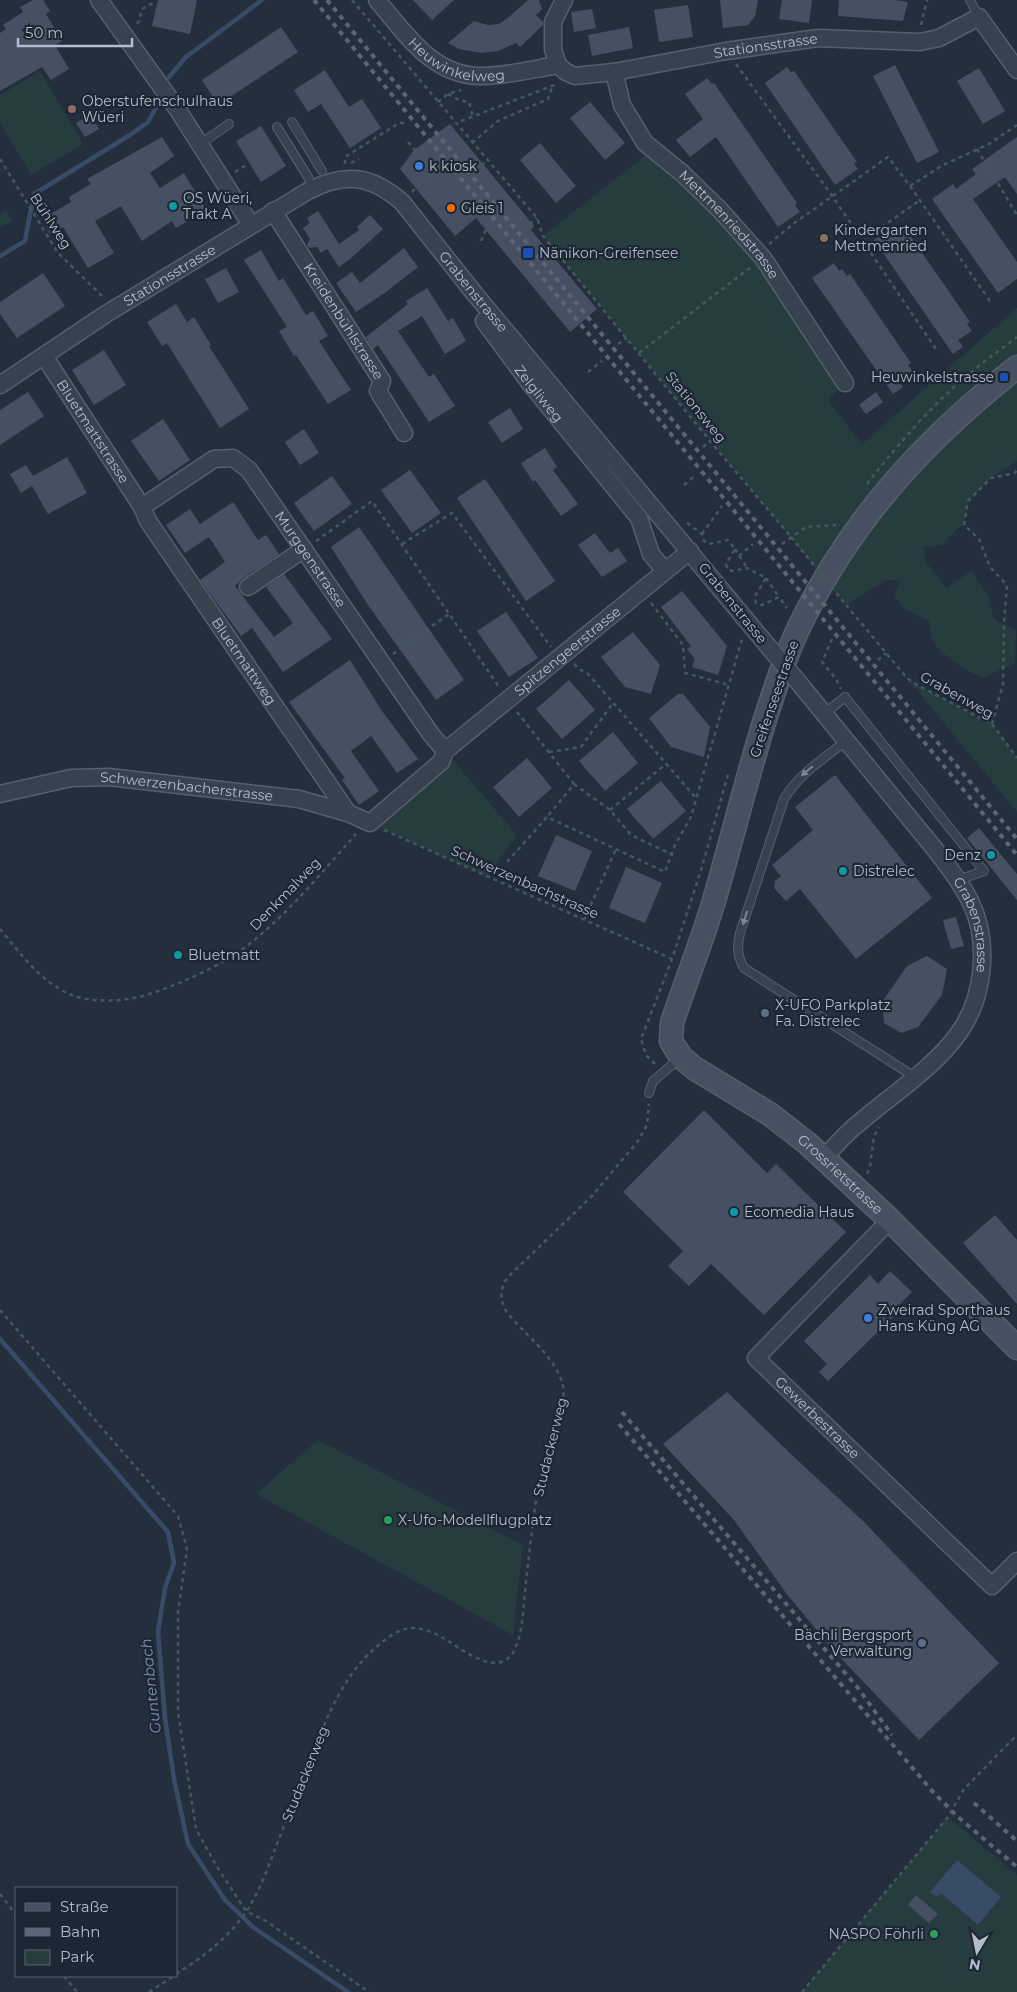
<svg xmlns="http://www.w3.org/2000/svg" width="1017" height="1992" viewBox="0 0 1017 1992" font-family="Montserrat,sans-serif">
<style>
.green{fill:#263c3f}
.water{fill:#394c67}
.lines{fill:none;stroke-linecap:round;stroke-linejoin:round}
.stream{stroke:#394c67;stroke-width:4.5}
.building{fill:#455162}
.lane-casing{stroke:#565f6c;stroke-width:10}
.street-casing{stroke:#565f6c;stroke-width:19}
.secondary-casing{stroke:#565f6c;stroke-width:25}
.path{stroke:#44595c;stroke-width:2.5;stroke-dasharray:4 4;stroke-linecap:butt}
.lane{stroke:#38414e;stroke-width:8}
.street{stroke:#38414e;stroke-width:16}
.secondary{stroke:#465061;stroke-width:22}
.rail{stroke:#5a6575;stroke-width:4;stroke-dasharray:5 5;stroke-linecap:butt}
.street-bridge-casing{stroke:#565f6c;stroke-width:19;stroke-linecap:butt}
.path-bridge{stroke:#44595c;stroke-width:2.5;stroke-dasharray:4 4;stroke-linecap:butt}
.street-bridge{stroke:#38414e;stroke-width:16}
.oneway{fill:#7c8592}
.education-dot{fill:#8d6e63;stroke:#1d2633;stroke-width:2}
.shop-dot{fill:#3f7fe0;stroke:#1d2633;stroke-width:2}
.culture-dot{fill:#0f9aa8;stroke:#1d2633;stroke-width:2}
.food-dot{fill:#e8710a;stroke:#1d2633;stroke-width:2}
.transit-dot{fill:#1a4fb4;stroke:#1d2633;stroke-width:2}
.service-dot{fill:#5c6f8a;stroke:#1d2633;stroke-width:2}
.leisure-dot{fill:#2e9e5b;stroke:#1d2633;stroke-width:2}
.labels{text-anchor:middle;stroke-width:4.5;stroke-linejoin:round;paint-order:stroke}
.street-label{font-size:14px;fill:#b4bcc9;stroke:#1d2633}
.poi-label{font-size:14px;fill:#b4bcc9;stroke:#1d2633;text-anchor:start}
.water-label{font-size:15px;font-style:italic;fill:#7c92b1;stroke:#1d2633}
</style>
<rect width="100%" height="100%" fill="#242f3e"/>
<g class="green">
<path d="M40 71 83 144 31 175 0 122V95Z"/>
<path d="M652 150 720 210 845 383 828 400 862 444 1017 308V461L991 478 968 501 964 525 959 527 942 545 924 547 926 562 946 588 971 571 988 595 994 619 1016 631 1015 663 982 678C968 671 935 652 931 637 930 632 930 626 929 621L905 609 894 596 900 581 888 579 846 605 543 236Z"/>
<path d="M6 210 12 221 0 228V214Z"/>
<path d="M907 678 917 685 992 724 1017 758V812Z"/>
<path d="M445 751 517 835 487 876 370 823Z"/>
<path d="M318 1440 523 1545 513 1635 256 1494Z"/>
<path d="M948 1817 1017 1875V1992H802Z"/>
</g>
<path class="water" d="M957 1860 1001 1897 978 1925 941 1893 937 1897 930 1892Z"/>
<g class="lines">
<g class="stream">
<path d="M169 77 186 57 262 0"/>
<path d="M0 256 25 241 34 194 130 135 148 122 157 106"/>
<path d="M0 1339 168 1532 174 1563 165 1588 158 1632 165 1718 174 1779 188 1844 225 1900 253 1927 348 1992"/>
</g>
</g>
<g class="building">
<path d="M33 0H43L50 11 46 14 62 41 55 45 69 69 51 80 42 67 0 91V33L6 29 3 25 23 12 20 7Z"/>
<path d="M158 0H197L190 34 152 26Z"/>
<path d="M413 0H454L432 20Z"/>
<path d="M528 0H539L542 9 536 15 543 22V25L520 47 516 43 498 51 481 53 459 49 448 43 474 21 488 25 499 24 509 17Z"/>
<path d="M720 0H758L755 16 748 25 723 28Z"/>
<path d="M782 0H812L809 23 779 19Z"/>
<path d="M839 0H895L908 2 903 21 838 16Z"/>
<path d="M688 5 693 37 659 42 654 10Z"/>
<path d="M592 9 596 28 574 32 571 12Z"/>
<path d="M281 27 298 52 218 105 202 80Z"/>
<path d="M629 27 633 48 592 56 588 35Z"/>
<path d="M895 65 939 152 917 163 873 76Z"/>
<path d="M787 67 791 72 794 71 857 162 854 164 858 169 835 185 765 83Z"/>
<path d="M979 68 1005 111 983 124 957 81Z"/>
<path d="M325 70 349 107 362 99 381 128 350 148 321 104 308 112 294 90Z"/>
<path d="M707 78 712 84 714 83 797 203 795 205 800 212 778 227 716 137 690 157 676 140 703 119 685 94Z"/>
<path d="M590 102 625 143 605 160 570 118Z"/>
<path d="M91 114 99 129 85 137 76 123Z"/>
<path d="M450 124 534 226 531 230 597 309 570 332 476 218 455 236 400 169 414 150Z"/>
<path d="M261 126 286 166 261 182 236 141Z"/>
<path d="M162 137 174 156 150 173 160 188 184 173 206 210 176 228 172 221 142 241 121 206 95 221 114 253 88 268 63 227 50 234 42 219 71 202 69 197 91 184 87 179Z"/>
<path d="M1017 137V194L1005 177 973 199 1017 262V279L998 293 932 199 953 184 956 189 976 174 972 169Z"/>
<path d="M540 143 576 186 556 203 520 160Z"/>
<path d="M318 211 339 244 359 230 357 227 370 215 383 229 349 260 339 267 327 249 321 253 317 247 309 248 307 245 310 239 303 228 310 223 307 218Z"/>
<path d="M894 226 897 231 900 229 905 237 909 234 970 322 967 324 972 331 958 340 963 347 953 354 874 240Z"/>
<path d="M404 248 418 267 386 292 356 312 336 283 352 272 360 283Z"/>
<path d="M261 250 279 281 283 278 306 315 313 311 328 336 319 341 351 390 328 404 296 355 294 356 279 331 287 327 244 260Z"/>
<path d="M834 263 839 271 842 269 847 276 850 274 911 363 908 365 912 371 898 381 903 387 893 394 812 278Z"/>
<path d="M226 268 239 292 218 303 205 279Z"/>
<path d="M43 273 65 306 17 338 0 314V302Z"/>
<path d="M427 288 448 321 453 318 466 341 445 354 422 316 398 331 429 377 434 374 455 406 429 422 378 345 373 349 366 337 408 304 406 301Z"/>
<path d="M176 304 187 322 194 317 211 345 209 346 249 409 220 428 167 343 162 346 147 322Z"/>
<path d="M104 350 126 385 94 405 72 370Z"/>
<path d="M28 392 44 416 0 445V410Z"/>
<path d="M876 392 883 402 866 414 859 405Z"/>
<path d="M510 408 523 429 502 443 488 422Z"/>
<path d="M163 419 190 460 159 481 131 441Z"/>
<path d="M304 429 319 453 300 465 285 442Z"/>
<path d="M545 448 557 467 553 470 578 504 561 516 535 480 533 482 521 463Z"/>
<path d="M67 457 87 493 48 514 32 486 21 493 10 474 26 465 33 476Z"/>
<path d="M410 470 441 513 412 533 381 490Z"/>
<path d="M332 476 352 504 314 531 294 503Z"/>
<path d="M485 479 555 581 526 601 457 498Z"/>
<path d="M233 502 258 540 266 535 279 554 242 579 235 586 274 637 293 623 266 587 284 574 332 639 283 672 252 628 241 636 200 580 225 562 209 537 185 553 166 525 190 509 200 524Z"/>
<path d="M359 527 464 680 436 700 368 605 331 547Z"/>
<path d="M595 533 610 553 618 548 627 561 602 577 578 545Z"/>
<path d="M682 591 727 646 718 675 692 667 695 659 687 649 691 646 661 607Z"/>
<path d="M506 612 538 658 509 677 477 631Z"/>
<path d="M633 632 660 665 651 694 625 687 601 657Z"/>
<path d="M350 660 382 711 418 759 397 773 371 736 351 751 379 791 359 805 342 780 345 778 289 702Z"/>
<path d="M569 680 595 710 562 739 536 709Z"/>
<path d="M678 694H683L710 727 704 757 671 747 649 718Z"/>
<path d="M613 732 638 763 605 791 579 761Z"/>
<path d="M527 758 552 788 519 817 493 787Z"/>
<path d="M835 775 932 898 856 959 800 889 786 901 774 888 775 881 781 876 772 865 813 830 795 807Z"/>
<path d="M661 781 686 811 653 839 627 809Z"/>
<path d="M979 828 1017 874V900L967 838Z"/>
<path d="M556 835 592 851 575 891 538 876Z"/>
<path d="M626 867 662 883 645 923 609 908Z"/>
<path d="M956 917 964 946 951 949 943 920Z"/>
<path d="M927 956 947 969 942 995 918 1027 901 1033 884 1023 882 1002 907 966Z"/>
<path d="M704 1110 767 1173 776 1164 846 1232 764 1315 711 1264 689 1286 668 1266 683 1251 623 1192Z"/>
<path d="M995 1215 1017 1240V1304L963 1243Z"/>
<path d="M890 1271 912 1292 899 1305 902 1308 828 1381 819 1372 827 1364 804 1341 870 1275 878 1284Z"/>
<path d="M727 1392 793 1456 863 1521 999 1663 919 1740 834 1651 786 1593 734 1520 663 1444Z"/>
<path d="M916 1895 938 1914 929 1923 908 1905Z"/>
</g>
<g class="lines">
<defs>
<g id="lane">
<path d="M970 0 979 17"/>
<path d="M292 122 322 171"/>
<path d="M277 127 308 177 313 189"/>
<path d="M200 144 229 124"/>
<path d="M824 714 845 697 984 871 958 880"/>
<path d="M846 741C823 759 799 774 784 799L740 933C737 947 737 956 744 968L915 1077"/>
<path d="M649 1093 653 1081 679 1059"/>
</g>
<g id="street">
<path d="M99 0 178 110 251 225"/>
<path id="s1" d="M377 0C405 33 433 77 482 76 507 76 533 69 558 65"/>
<path id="s2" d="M564 0 553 22V49L558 65 566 72 575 76 614 72 726 51 818 38 920 42 939 38 979 17 1017 70"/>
<path id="s3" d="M614 72 622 105 645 143 682 173 720 210 763 258 845 383"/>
<path id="s4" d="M273 211 382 381 378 391 404 433"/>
<path id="s5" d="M484 321 529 382 639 518 651 554 665 571"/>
<path id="s6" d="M44 356 142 507 148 521 348 813"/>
<path id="s7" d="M0 385 106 314 308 191C345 172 371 175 402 202L474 293 762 639"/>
<path id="s8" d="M142 507 214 459 233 458 249 470 430 733 445 751"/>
<path d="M248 587 304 549"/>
<path id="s9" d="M799 683 938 853C950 869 963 885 971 903 990 943 984 999 958 1034 934 1068 890 1096 859 1123 846 1133 835 1146 824 1158"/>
<path id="s10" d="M445 751 690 551"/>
<path id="s11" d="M0 794 71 778 109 777 299 799 348 813 370 823 441 762 445 751"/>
<path id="s12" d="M890 1220 756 1358 992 1586 1017 1561"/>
</g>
<g id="secondary">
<path id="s13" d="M1017 367C928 437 855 515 804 617 788 648 778 680 767 713 747 776 732 840 713 904 701 944 685 983 672 1023L671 1041 681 1057 694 1068 771 1115 807 1143 890 1220 1017 1348"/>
</g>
</defs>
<use href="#lane" class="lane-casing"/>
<use href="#street" class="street-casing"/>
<use href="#secondary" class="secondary-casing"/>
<g class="path">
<path d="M352 0 537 218 543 236 710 441 791 537"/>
<path d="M137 24 139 21 142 9 151 4 156 5"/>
<path d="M921 25 927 0"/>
<path d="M736 64 833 197 938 352"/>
<path d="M448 94 459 100 469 102 473 117"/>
<path d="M438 102 448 94 461 90"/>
<path d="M461 121 557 84"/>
<path d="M408 142 432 170"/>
<path d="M472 143 498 121 548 99 552 87"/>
<path d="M977 149 1017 215"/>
<path d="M0 159 58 253 103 297"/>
<path d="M351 163 359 159"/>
<path d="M345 164V157L399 123H407"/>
<path d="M475 170 487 161"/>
<path d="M235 172 248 164"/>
<path d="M910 186 992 304"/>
<path d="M412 192 440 162"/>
<path d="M523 229 537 218"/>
<path d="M481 241 489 222"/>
<path d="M862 241 920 200"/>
<path d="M769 244 793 224 888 157 910 186 943 165 989 144 1017 125"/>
<path d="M618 344 627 338"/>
<path d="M639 353 751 267"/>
<path d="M588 372 602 361"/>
<path d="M703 447 710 441"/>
<path d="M867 484C899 443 934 402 974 370 988 358 1003 348 1017 337"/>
<path d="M684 485 696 475"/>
<path d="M687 523 702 534 704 541 709 544 728 540 735 549 726 564 728 570 733 571 747 568 766 578 755 596 756 603 762 605 779 597 787 608"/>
<path d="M702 534 722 506"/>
<path d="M316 541 372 501 499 687"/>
<path d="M402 544 452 513 551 647"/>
<path d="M782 544 806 527 836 525"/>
<path d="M735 549 747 568"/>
<path d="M739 556 753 544"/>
<path d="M766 578 779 597"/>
<path d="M651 603 683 645 685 673 729 685"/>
<path d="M846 605 907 678 917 685 992 724 1017 758"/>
<path d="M832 639 822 662 836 679 841 689"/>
<path d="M393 654 449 614"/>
<path d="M878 660 886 653"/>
<path d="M574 664 579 669 588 674 696 798"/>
<path d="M517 712 574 784 547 817"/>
<path d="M992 724 1003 684 1004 624 1007 585 990 567 979 539 964 525 968 501 991 478 1015 473 1017 469"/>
<path d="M549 752 581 747 613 703"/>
<path d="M574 784 610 810 631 835 673 855"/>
<path d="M610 810 666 764"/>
<path d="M384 830 672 959"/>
<path d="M507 862 547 817 665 872 675 845 691 817 742 639"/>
<path d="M584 920 616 849"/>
<path d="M0 929C19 952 38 978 65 992 82 1001 102 1001 121 1000 141 998 160 991 179 983 203 973 227 961 248 945 289 913 322 872 356 834"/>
<path d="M655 1064 646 1055 641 1039 672 959 702 867 729 771"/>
<path d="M867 1174 870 1167 874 1136 879 1127"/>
<path d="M0 1310 178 1516 187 1549 178 1612V1712L196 1829 217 1867 246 1911 266 1921 369 1992"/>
<path d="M0 1894 16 1915"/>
<path d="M176 1974C203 1957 228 1938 246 1912 259 1893 267 1870 275 1849 286 1821 297 1793 308 1765 325 1722 342 1674 380 1644 390 1635 403 1627 416 1628 425 1629 435 1633 443 1638 461 1648 498 1680 514 1651 523 1633 523 1610 525 1591 529 1557 532 1523 538 1489 545 1456 559 1424 564 1391 559 1357 523 1335 504 1308 500 1296 500 1288 508 1277L592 1196 638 1141 647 1125 649 1104"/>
<path d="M64 1976 77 1992"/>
<path d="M149 1992 174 1976"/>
<path d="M802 1992 948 1817 964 1789 1017 1735"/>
</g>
<use href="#lane" class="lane"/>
<use href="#street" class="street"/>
<use href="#secondary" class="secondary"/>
<g class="rail">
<path d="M314 0 1017 855"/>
<path d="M327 0 1017 839"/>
<path d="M622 1412 858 1688 892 1735"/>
<path d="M619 1424 933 1792 958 1817 1017 1867"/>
<path d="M974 1803 1017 1841"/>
</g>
<defs>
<path id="street-bridge" d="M762 639 799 683"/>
</defs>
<use href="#street-bridge" class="street-bridge-casing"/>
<path class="path-bridge" d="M791 537 846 605"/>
<use href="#street-bridge" class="street-bridge"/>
</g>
<defs><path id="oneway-solid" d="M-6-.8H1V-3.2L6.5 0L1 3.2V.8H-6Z" transform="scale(1.25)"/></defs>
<g class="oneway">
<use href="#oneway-solid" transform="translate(807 771) rotate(140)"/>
<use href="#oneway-solid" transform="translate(745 918) rotate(108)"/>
</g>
<g class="education-dot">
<circle cx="72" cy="109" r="5"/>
<circle cx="824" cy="238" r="5"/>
</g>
<g class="shop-dot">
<circle cx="419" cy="166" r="5"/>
<circle cx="868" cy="1318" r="5"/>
</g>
<g class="culture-dot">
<circle cx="173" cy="206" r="5"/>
<circle cx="991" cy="855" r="5"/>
<circle cx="843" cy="871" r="5"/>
<circle cx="178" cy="955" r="5"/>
<circle cx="734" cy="1212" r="5"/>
</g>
<circle class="food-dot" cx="451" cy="208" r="5"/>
<g class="transit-dot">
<rect x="522" y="247" width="12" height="12" rx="2.5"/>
<rect x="999" y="372" width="10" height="10" rx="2.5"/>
</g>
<g class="service-dot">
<circle cx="765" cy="1013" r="5"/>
<circle cx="922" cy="1643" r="5"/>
</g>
<g class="leisure-dot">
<circle cx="388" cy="1520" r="5"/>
<circle cx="934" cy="1934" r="5"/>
</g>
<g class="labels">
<g class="street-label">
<text dy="5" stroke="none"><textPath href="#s2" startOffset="282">Stationsstrasse</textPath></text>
<text dy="5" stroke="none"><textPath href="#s1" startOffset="105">Heuwinkelweg</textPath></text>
<text transform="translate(51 221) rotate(57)" y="5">Bühlweg</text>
<text dy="5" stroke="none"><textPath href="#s3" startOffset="196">Mettmenriedstrasse</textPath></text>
<text dy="5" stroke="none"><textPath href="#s7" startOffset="202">Stationsstrasse</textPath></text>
<text dy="5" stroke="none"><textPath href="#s7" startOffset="581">Grabenstrasse</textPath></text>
<text dy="5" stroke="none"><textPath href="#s4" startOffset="131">Kreidenbühlstrasse</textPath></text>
<text dy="5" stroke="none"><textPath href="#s5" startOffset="91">Zelgliweg</textPath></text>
<text transform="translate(696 407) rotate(51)" y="5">Stationsweg</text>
<text dy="5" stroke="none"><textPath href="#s6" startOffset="90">Bluetmattstrasse</textPath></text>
<text dy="5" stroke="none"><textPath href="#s8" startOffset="234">Murggenstrasse</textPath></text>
<text transform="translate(733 603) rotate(51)" y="5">Grabenstrasse</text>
<text dy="5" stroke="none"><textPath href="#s10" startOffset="158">Spitzengeerstrasse</textPath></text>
<text dy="5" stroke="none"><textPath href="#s6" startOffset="365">Bluetmattweg</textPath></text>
<text transform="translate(957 695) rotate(29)" y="5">Grabenweg</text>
<text transform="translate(774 699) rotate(-71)" y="5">Greifenseestrasse</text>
<text dy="5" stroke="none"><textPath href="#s11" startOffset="189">Schwerzenbacherstrasse</textPath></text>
<text transform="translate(525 882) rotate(24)" y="5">Schwerzenbachstrasse</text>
<text transform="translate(285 894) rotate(-46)" y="5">Denkmalweg</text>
<text dy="5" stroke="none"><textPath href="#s9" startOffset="301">Grabenstrasse</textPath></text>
<text dy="5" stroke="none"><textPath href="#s13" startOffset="994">Grossrietstrasse</textPath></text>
<text dy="5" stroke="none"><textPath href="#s12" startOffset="278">Gewerbestrasse</textPath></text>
<text transform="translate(550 1447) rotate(-76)" y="5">Studackerweg</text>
<text transform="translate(305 1774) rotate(-68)" y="5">Studackerweg</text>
</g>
<g class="poi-label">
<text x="82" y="106">Oberstufenschulhaus<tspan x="82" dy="16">Wüeri</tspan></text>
<text x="429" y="171">k kiosk</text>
<text x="183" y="203">OS Wüeri,<tspan x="183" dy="16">Trakt A</tspan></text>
<text x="461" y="213">Gleis 1</text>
<text x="834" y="235">Kindergarten<tspan x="834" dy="16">Mettmenried</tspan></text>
<text x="539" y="258">Nänikon-Greifensee</text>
<text x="994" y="382" text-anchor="end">Heuwinkelstrasse</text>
<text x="981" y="860" text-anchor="end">Denz</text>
<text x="853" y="876">Distrelec</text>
<text x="188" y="960">Bluetmatt</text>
<text x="775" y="1010">X-UFO Parkplatz<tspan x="775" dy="16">Fa. Distrelec</tspan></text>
<text x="744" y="1217">Ecomedia Haus</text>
<text x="878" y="1315">Zweirad Sporthaus<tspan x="878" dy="16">Hans Küng AG</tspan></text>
<text x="398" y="1525">X-Ufo-Modellflugplatz</text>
<text x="912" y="1640" text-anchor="end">Bächli Bergsport<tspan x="912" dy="16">Verwaltung</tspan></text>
<text x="924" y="1939" text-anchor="end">NASPO Föhrli</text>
</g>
<g class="water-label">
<text transform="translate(151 1686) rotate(-96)" y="5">Guntenbach</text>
</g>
</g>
<rect x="15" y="1887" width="162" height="90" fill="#1d2633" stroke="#59626f"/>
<rect x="25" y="1903" width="25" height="8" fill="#465061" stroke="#59626f"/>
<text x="60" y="1912" font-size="15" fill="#b4bcc9">Straße</text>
<rect x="25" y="1928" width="25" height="8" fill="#5a6575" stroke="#59626f"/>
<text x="60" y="1937" font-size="15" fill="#b4bcc9">Bahn</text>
<rect x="25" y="1950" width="25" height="15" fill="#263c3f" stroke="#59626f"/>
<text x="60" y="1962" font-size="15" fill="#b4bcc9">Park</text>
<g transform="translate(977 1952) rotate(190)" stroke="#1d2633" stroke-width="4" paint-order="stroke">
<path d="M0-4L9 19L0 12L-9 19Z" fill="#b4bcc9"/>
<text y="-8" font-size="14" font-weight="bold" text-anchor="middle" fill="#b4bcc9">N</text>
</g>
<path d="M18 38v8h114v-8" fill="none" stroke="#b4bcc9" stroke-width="2.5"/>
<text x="25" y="38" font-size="15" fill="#b4bcc9" stroke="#1d2633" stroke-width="4" paint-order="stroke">50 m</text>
</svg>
